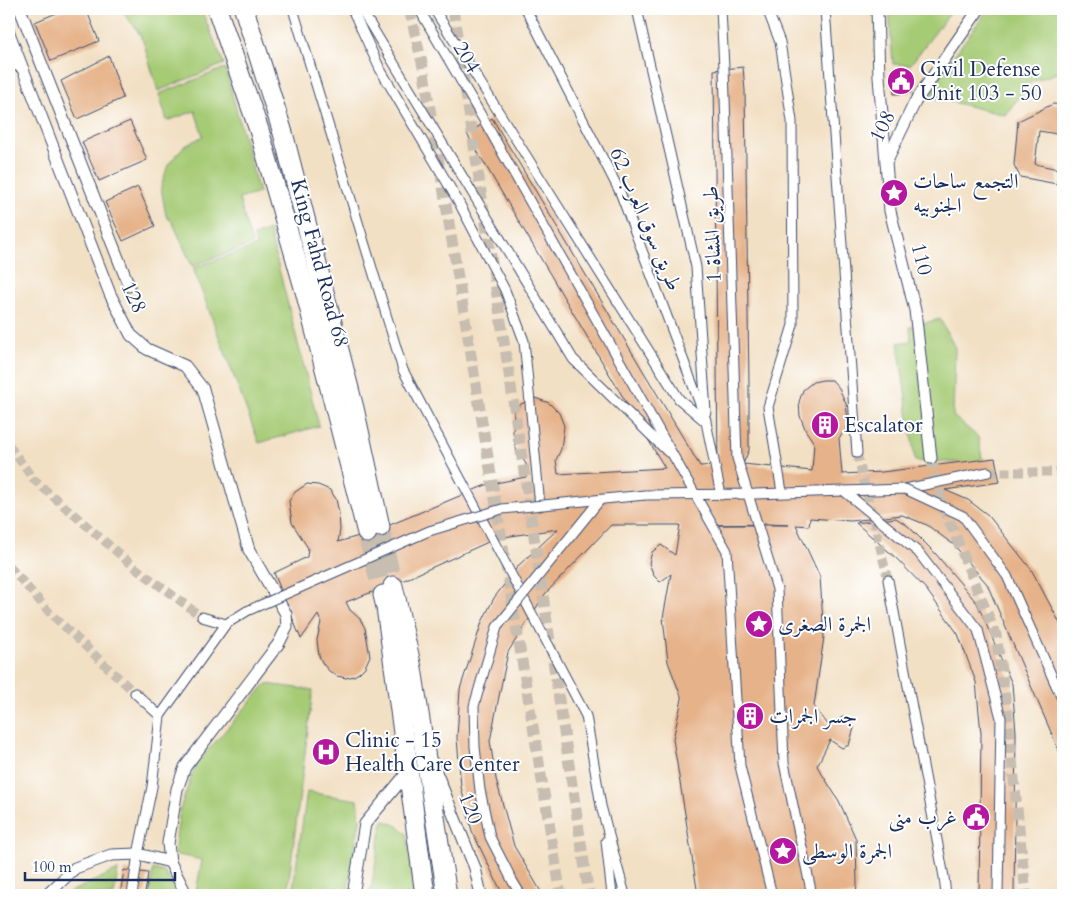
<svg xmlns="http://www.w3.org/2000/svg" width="1072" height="904" viewBox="0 0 1072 904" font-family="Cardo,Amiri,serif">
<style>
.green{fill:#a6cb74;stroke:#607d69}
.building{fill:#e6b289;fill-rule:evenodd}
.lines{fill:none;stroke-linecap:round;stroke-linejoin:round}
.pedestrian-tunnel{stroke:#c7bdb0;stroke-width:9;stroke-dasharray:9 4.5;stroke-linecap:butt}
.minor-tunnel{stroke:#c7bdb0;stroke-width:11;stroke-dasharray:11 5.5;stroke-linecap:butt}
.primary-tunnel{stroke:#c7bdb0;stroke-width:19;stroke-dasharray:19 9;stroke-linecap:butt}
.service-casing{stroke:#3b4a6d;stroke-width:8}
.pedestrian-casing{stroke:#3b4a6d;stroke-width:11}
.minor-casing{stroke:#3b4a6d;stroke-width:13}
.primary-casing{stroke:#3b4a6d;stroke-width:21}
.service{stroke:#fff;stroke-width:5.5}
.pedestrian{stroke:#fff;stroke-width:9}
.minor{stroke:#fff;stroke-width:11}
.primary{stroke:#fff;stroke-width:19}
.pedestrian-bridge-casing{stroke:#3b4a6d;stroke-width:11;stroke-linecap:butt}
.pedestrian-bridge{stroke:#fff;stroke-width:9}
.labels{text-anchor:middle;stroke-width:4;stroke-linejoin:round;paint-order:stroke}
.street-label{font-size:21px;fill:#1b2f5e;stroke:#fff}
.poi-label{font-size:21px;fill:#1b2f5e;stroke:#fff;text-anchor:start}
</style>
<rect width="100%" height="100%" fill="#fff"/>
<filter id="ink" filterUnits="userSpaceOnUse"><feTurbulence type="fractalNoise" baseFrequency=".02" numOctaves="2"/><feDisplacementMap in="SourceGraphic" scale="10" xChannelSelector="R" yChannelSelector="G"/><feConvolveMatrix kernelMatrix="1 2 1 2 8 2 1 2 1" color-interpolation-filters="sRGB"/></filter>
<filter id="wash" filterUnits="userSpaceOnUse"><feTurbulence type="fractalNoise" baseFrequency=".0096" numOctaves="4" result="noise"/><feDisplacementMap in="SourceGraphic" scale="20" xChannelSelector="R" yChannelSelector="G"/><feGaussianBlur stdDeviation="1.12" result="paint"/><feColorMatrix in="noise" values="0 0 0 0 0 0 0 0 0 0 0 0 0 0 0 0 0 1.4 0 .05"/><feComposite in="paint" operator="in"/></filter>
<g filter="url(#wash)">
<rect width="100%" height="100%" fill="#f2e0c4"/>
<g class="green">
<path d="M120 9H201L224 64 158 91 143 41 136 28Z"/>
<path d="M889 9H953L910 65 893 64Z"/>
<path d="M988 9H1063V71L1031 82 1005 115 931 97 940 75Z"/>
<path d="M225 68 259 193 239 199 252 244 192 266 173 223 166 216 161 187 168 165 183 147 203 136 195 111 167 121 159 94Z"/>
<path d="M269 230 319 426 259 443 193 268 256 246 254 236Z"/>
<path d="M940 319 955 348 953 416 978 437 983 463 915 461 898 343 911 341 910 327Z"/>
<path d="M266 684 313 690 287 895H220L196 892 202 860 174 854 180 809 196 764Z"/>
<path d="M307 792 358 800 360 820 347 895H292Z"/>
<path d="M383 820 400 827 407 834 416 895H370Z"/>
<path d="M153 869 164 872 174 887 177 895H149Z"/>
<path d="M118 870 114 895H68L70 892Z"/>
</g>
<g id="blocks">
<g class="building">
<path d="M66 9H86L99 41 51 61 35 22Z"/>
<path d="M109 56 123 98 77 119 61 81Z"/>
<path d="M743 67 745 91 749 385V450L743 464 812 471 814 443 806 431 800 416 799 402 803 390 813 382 823 380H832L839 388 846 404 848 420 846 430 839 438 842 474 882 472 995 458 1000 482 945 490 968 500 988 515 1031 569 1063 629V760L987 584 954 545 927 525 902 515 851 521 810 518 809 526 796 525 820 577 824 637 814 706 829 726 844 716 851 720 854 728 849 745 842 748 830 740 817 766 839 801 856 839 857 884 856 895H698L673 739 682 699 668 662 663 618 671 574 660 582 654 576 649 563 652 552 661 545 675 555 680 525H611L545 594 508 652 490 741 496 779 514 846 543 895H503L472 831 461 787 457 738 460 689 482 622 494 598 519 565 558 529 497 538 404 580 346 602 350 610 360 619 365 628 370 656 365 667 359 673 354 676 346 678 337 676 329 671 323 664 319 656 317 640 321 622 318 615 301 639 274 573 307 557 308 548 292 523 289 501 295 492 307 484 318 485 330 490 336 499 339 513 340 530 338 542 373 532 486 485 526 477V464L515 447 513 432 514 412 521 404 535 398 549 403 559 413 564 426 561 449 556 460 558 474 665 468 467 134 492 118 700 466 718 465 714 70ZM768 524 789 525H712Z"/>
<path d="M909 67 911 93 894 94 892 70Z"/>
<path d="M1053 104 1063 105V135L1039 131 1035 164 1058 169 1057 184 1020 177 1014 165 1018 121Z"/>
<path d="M130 121 147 160 99 181 82 142Z"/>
<path d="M138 187 155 226 123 241 105 202Z"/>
<path d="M896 518 908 526 935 553 977 603 1012 684 1016 732 1014 895H979L981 733 976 682 958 634 926 589 896 558 856 523Z"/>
<path d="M124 870 148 873 145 895H120Z"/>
</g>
</g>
</g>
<g filter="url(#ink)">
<use href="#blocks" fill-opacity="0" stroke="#3b4a6d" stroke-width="1"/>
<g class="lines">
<g class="pedestrian-tunnel">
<path d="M9 445 33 479 133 566 202 617"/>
<path d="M857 453 888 580"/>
<path d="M988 472H1063"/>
<path d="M9 566 50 613 135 693"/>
</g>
<g class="minor-tunnel">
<path d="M409 9 423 67 561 895"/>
<path d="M453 9 589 895"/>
<path d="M931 458 942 503 996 635 1007 712 1026 895"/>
</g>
<g class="primary-tunnel">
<path d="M380 527 393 586"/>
<path d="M367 533 382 592"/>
</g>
<defs>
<path id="service" d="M9 55 15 67 23 71"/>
<g id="pedestrian">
<path d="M293 9 403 370 586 716 601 806 625 895"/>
<path d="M352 9 380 69 458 201 505 290 524 341 540 506"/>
<path d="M361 9 573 359 668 452"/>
<path d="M419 9 485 122 727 551 740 766 772 895"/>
<path d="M434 9 679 399 706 422 721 495"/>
<path d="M526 9 620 192 706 420"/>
<path d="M637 9 696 267 706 412"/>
<path d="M721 9 724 68 737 458 777 589 784 763 812 895"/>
<path d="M767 9 780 42 792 121 793 325 768 407 782 492"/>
<path d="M825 9 857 453"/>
<path d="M905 489 988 472"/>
<path d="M645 495 755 494 844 491"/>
<path d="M888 580 944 877 946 895"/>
<path d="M202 617 226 624"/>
<path d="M135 693 160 716"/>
<path d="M606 841 612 895"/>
<path d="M132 895 138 854 152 787 160 716 226 624 247 611"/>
</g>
<g id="minor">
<path d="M20 9 129 286"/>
<path d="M877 9 879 77 890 211 915 310 931 458"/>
<path d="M9 33 110 294 131 335 147 349 185 366 203 389 249 550 286 614 287 627 279 643 185 767 177 789 168 843 170 862"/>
<path d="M887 160 915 102 979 9"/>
<path d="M432 762 475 868 481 895"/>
<path d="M47 895 75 868 111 855 138 854 170 862 184 890 183 895"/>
<path d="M353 895 365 824 408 772"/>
</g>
<g id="primary">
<path d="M217 9 259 130 305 291 367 533"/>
<path d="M244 9 283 133 354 408 380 527"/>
<path d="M393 586 412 668 447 895"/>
<path d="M383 595 386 607 425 895"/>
</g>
</defs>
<use href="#service" class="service-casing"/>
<use href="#pedestrian" class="pedestrian-casing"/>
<use href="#minor" class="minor-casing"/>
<use href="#primary" class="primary-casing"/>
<use href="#service" class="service"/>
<use href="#pedestrian" class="pedestrian"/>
<use href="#minor" class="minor"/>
<use href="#primary" class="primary"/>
<defs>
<g id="pedestrian-bridge">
<path d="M844 491 918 552 978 630 1001 718 998 895"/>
<path d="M844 491 905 489 963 516 1007 576 1063 701"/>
<path d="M247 611 429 531 502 509 645 495"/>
<path d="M521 895 513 882 490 837 480 790 475 747 474 706 497 627 600 500"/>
</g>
</defs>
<use href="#pedestrian-bridge" class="pedestrian-bridge-casing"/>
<use href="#pedestrian-bridge" class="pedestrian-bridge"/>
</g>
</g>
<defs>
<symbol id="civic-disc" viewBox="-11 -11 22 22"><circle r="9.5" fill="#b5179e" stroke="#fff"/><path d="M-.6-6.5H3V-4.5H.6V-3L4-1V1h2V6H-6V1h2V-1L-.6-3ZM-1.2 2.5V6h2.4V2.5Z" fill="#fff"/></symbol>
<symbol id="sight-disc" viewBox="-11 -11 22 22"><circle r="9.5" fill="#b5179e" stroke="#fff"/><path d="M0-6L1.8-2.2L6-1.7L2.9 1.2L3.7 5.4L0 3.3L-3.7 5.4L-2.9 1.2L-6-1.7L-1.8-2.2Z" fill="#fff"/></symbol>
<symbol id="building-disc" viewBox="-11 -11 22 22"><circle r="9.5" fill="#b5179e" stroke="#fff"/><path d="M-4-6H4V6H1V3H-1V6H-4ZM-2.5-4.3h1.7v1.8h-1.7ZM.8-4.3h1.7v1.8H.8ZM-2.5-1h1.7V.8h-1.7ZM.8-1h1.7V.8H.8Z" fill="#fff"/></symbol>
<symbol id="hospital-disc" viewBox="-11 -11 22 22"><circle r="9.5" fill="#b5179e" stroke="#fff"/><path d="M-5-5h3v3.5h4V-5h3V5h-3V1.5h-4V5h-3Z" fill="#fff"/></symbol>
</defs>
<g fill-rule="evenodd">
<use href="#civic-disc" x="885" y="65" width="32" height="32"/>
<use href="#sight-disc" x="878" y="177" width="32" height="32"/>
<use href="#building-disc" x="809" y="409" width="32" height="32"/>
<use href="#sight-disc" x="743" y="608" width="32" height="32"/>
<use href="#building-disc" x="734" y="700" width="32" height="32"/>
<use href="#hospital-disc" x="310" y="736" width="32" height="32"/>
<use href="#civic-disc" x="960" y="801" width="32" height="32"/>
<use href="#sight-disc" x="767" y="835" width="32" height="32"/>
</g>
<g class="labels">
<g class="street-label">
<text transform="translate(467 57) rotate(59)" y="7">204</text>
<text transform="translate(882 126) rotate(-64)" y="7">108</text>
<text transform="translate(646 219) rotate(67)" y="7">طريق سوق العرب 62</text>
<text transform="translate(712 234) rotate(-92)" y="7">طريق المشاة 1</text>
<text transform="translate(922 259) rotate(76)" y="7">110</text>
<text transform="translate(320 263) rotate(75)" y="7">King Fahd Road 68</text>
<text transform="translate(134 297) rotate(64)" y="7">128</text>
<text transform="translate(471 808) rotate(68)" y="7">120</text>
</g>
<g class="poi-label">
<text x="920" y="76">Civil Defense<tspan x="920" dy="24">Unit 103 - 50</tspan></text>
<text x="913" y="188">التجمع ساحات<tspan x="913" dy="24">الجنوبيه</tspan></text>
<text x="844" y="432">Escalator</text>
<text x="778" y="631">الجمرة الصغرى</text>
<text x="769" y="723">جسر الجمرات</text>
<text x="345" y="747">Clinic - 15<tspan x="345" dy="24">Health Care Center</tspan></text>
<text x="957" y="824" text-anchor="end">غرب منى</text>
<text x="802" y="858">الجمرة الوسطى</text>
</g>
</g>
<rect width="1072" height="904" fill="none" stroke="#fff" stroke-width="30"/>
<path d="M25 872v8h150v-8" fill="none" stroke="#1b2f5e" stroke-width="2.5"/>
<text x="32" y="872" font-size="15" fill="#1b2f5e" stroke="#ffffff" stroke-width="4" paint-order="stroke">100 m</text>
</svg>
